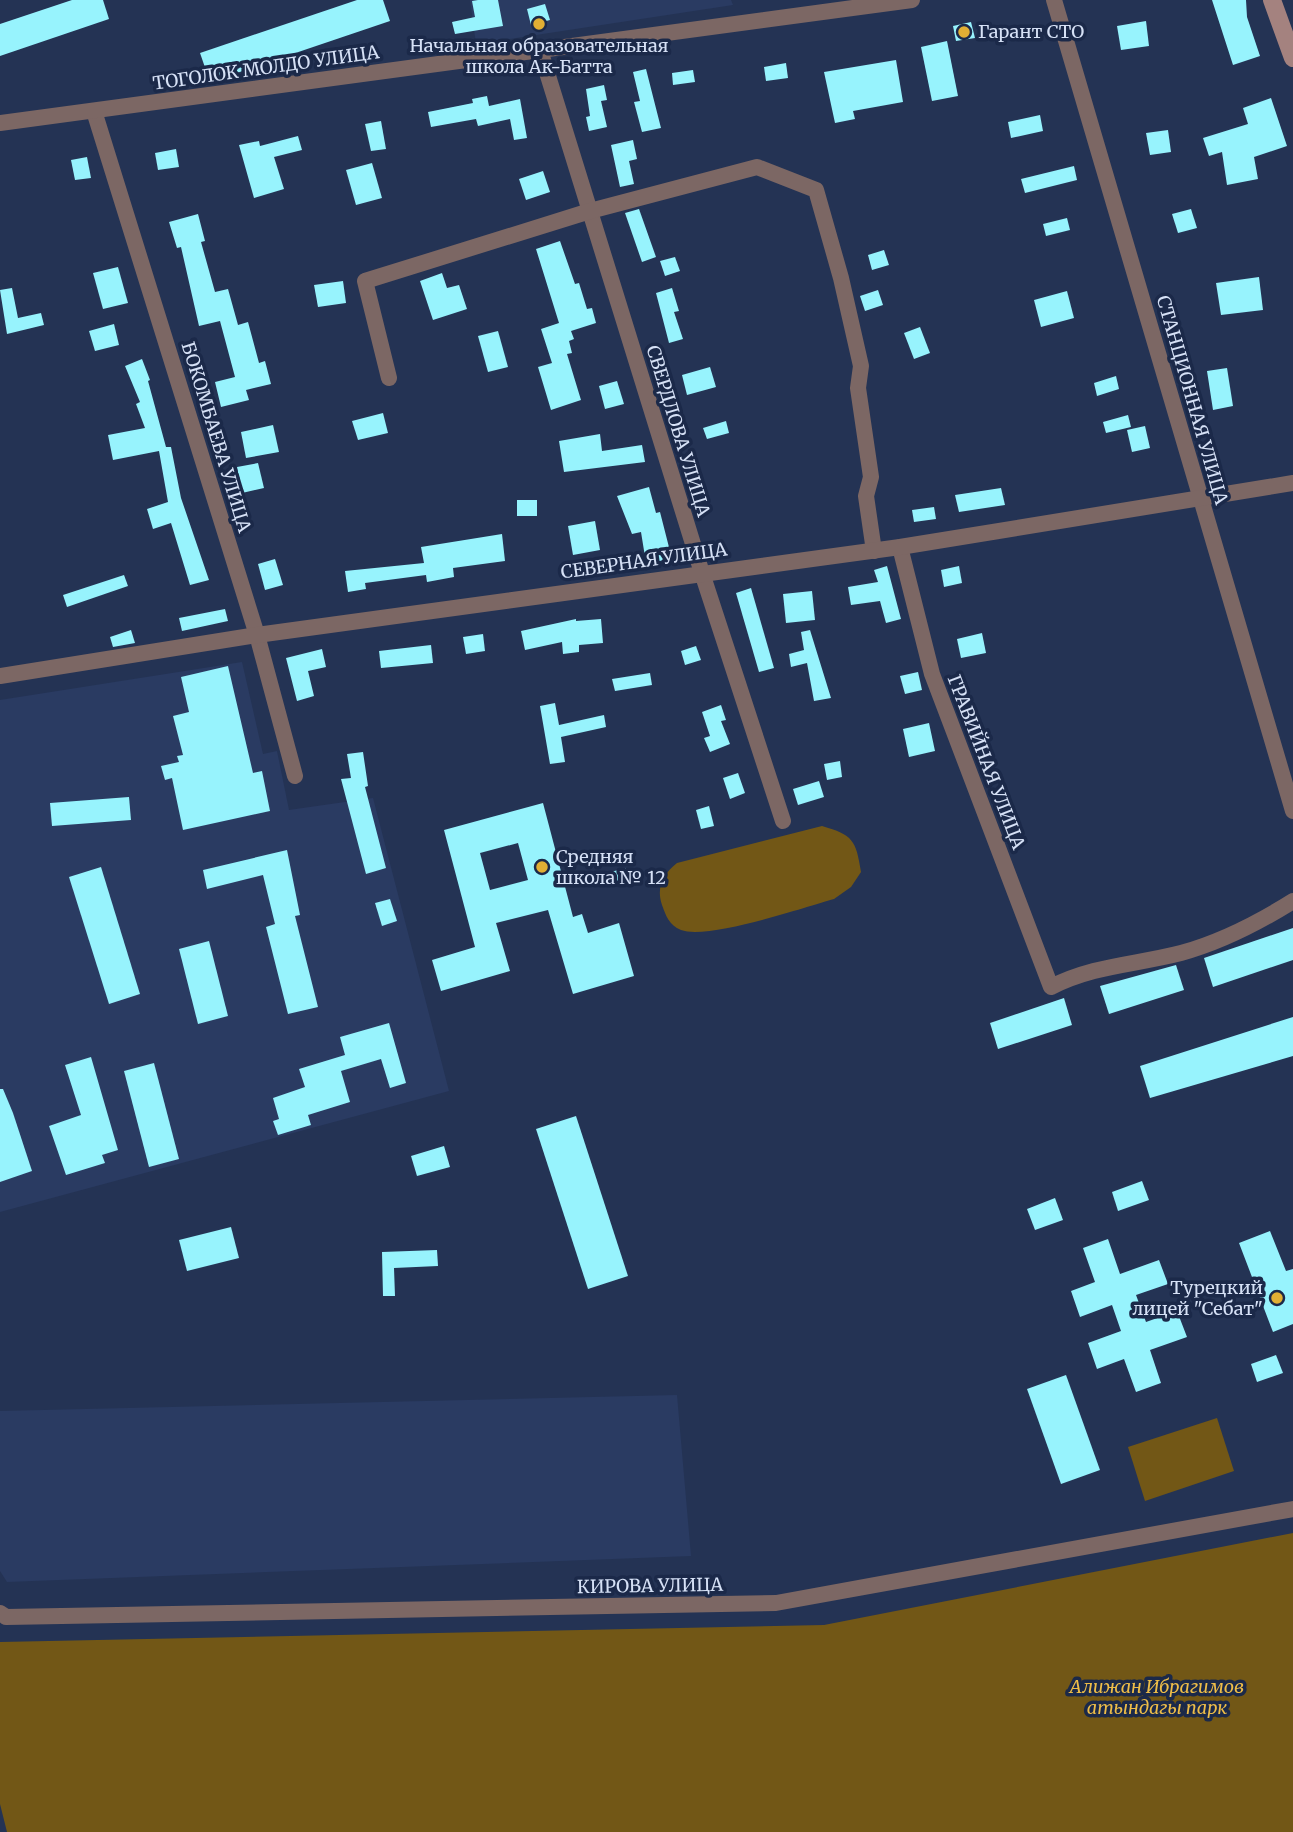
<svg xmlns="http://www.w3.org/2000/svg" width="1293" height="1832" viewBox="0 0 1293 1832" font-family="Merriweather,serif">
<style>
.built{fill:#2a3b62}
.green{fill:#725716}
.building{fill:#97f3fd;fill-rule:evenodd}
.lines{fill:none;stroke-linecap:round;stroke-linejoin:round}
.street{stroke:#7c6764;stroke-width:16}
.secondary{stroke:#a4827f;stroke-width:18}
.poi-dot{fill:#e1af34;stroke:#1b2949;stroke-width:2.5}
.labels{text-anchor:middle;stroke-width:7;stroke-linejoin:round;paint-order:stroke}
.poi-label{font-size:18px;fill:#d6e1f6;stroke:#1b2949;text-anchor:start}
.street-label{font-size:18px;fill:#d6e1f6;stroke:#1b2949}
.park-label{font-size:18px;font-style:italic;fill:#eebd48;stroke:#1b2949}
</style>
<rect width="100%" height="100%" fill="#243354"/>
<g class="built">
<path d="M470 0H731L733 5 476 44Z"/>
<path d="M242 662 263 754 277 751 289 810 373 798 449 1091 0 1212V700Z"/>
<path d="M677 1395 691 1556 7 1582 0 1571V1411Z"/>
</g>
<g class="green">
<path d="M822 826C853 835 856 840 861 872L851 887 834 899C802 908 708 940 681 930 669 925 666 916 662 905 656 887 663 874 677 863Z"/>
<path d="M1217 1418 1234 1471 1145 1501 1128 1447Z"/>
<path d="M1293 1533V1832H7L0 1804V1642L824 1625Z"/>
</g>
<g class="building">
<path d="M72 0H103L109 19 0 56V24Z"/>
<path d="M357 0H383L390 21 210 82 200 53Z"/>
<path d="M478 0H498L503 26 455 34 452 22 475 17 472 1Z"/>
<path d="M1212 0H1246L1247 17 1260 56 1233 65Z"/>
<path d="M545 4 550 20 531 25 527 9Z"/>
<path d="M1146 21 1149 46 1121 50 1117 26Z"/>
<path d="M971 22 975 38 956 41 953 26Z"/>
<path d="M947 41 958 96 932 101 921 47Z"/>
<path d="M896 60 903 102 853 111 855 119 835 123 824 72Z"/>
<path d="M786 63 788 78 766 81 764 67Z"/>
<path d="M646 69 661 128 642 132 634 102 640 101 633 72Z"/>
<path d="M693 70 695 82 673 85 672 73Z"/>
<path d="M604 85 607 100 601 101 607 127 589 131 586 117 590 116 586 89Z"/>
<path d="M487 96 489 106 520 99 527 138 514 140 510 119 478 126 476 119 431 127 428 112 473 103 472 99Z"/>
<path d="M1271 98 1287 146 1254 157 1258 179 1227 185 1222 152 1209 156 1203 138 1248 124 1243 108Z"/>
<path d="M1040 115 1043 131 1011 138 1008 122Z"/>
<path d="M381 121 386 149 371 151 365 124Z"/>
<path d="M1168 130 1171 152 1150 155 1146 133Z"/>
<path d="M298 136 302 150 274 157 284 189 254 198 239 145 259 141 260 146Z"/>
<path d="M633 140 637 159 629 161 634 184 620 187 611 145Z"/>
<path d="M176 149 179 167 158 170 155 153Z"/>
<path d="M87 157 91 178 75 180 71 160Z"/>
<path d="M372 163 382 198 356 205 346 170Z"/>
<path d="M1074 166 1077 180 1025 193 1021 179Z"/>
<path d="M543 171 550 192 526 200 519 179Z"/>
<path d="M639 209 656 257 642 262 625 213Z"/>
<path d="M1191 209 1197 228 1178 233 1172 214Z"/>
<path d="M198 214 205 241 201 242 215 292 228 289 238 325 248 322 259 363 265 361 271 384 246 390 249 400 221 407 215 382 235 377 220 321 199 326 181 247 177 248 169 222Z"/>
<path d="M1067 218 1070 230 1046 236 1043 224Z"/>
<path d="M560 241 575 284 579 283 587 309 592 308 596 323 571 331 574 339 569 341 572 353 567 354 581 400 551 410 538 367 552 363 541 329 559 323 536 249Z"/>
<path d="M884 250 889 265 872 270 868 255Z"/>
<path d="M675 257 680 271 665 276 660 261Z"/>
<path d="M118 267 128 303 103 309 93 273Z"/>
<path d="M442 273 447 288 459 285 467 309 433 320 420 281Z"/>
<path d="M1259 277 1263 310 1221 315 1216 283Z"/>
<path d="M343 281 346 303 318 307 314 285Z"/>
<path d="M12 288 18 318 41 313 44 325 7 334 0 290Z"/>
<path d="M672 288 679 311 674 312 683 339 669 343 656 293Z"/>
<path d="M878 290 883 305 865 311 860 296Z"/>
<path d="M1067 291 1074 318 1041 327 1034 300Z"/>
<path d="M114 324 119 345 95 351 89 331Z"/>
<path d="M920 327 930 353 914 359 904 333Z"/>
<path d="M498 331 508 367 488 372 478 336Z"/>
<path d="M142 359 150 380 148 381 166 447H171L181 498 209 580 190 585 171 523 153 529 147 509 168 502 159 451 113 460 108 435 145 428 136 404 140 402 125 366Z"/>
<path d="M710 367 716 387 687 395 682 375Z"/>
<path d="M1227 368 1233 406 1213 410 1207 371Z"/>
<path d="M1116 376 1119 389 1097 396 1094 383Z"/>
<path d="M617 381 624 404 605 409 599 386Z"/>
<path d="M383 413 388 433 358 440 352 421Z"/>
<path d="M1128 415 1131 427 1106 433 1103 422Z"/>
<path d="M726 421 729 433 707 439 703 428Z"/>
<path d="M273 425 279 452 246 458 241 432Z"/>
<path d="M1145 426 1150 448 1132 452 1127 430Z"/>
<path d="M600 434 602 451 642 445 645 462 564 472 559 441Z"/>
<path d="M258 463 264 488 242 493 237 467Z"/>
<path d="M649 487 656 513 660 512 672 559 646 563 641 532 632 534 617 496Z"/>
<path d="M1001 488 1005 505 959 512 955 495Z"/>
<rect x="517" y="500" width="20" height="16"/>
<path d="M934 507 936 519 914 522 912 510Z"/>
<path d="M595 521 600 550 573 555 568 526Z"/>
<path d="M502 534 505 561 453 568 454 577 427 582 426 575 365 583 366 589 348 592 345 571 424 563 421 547Z"/>
<path d="M275 559 283 585 265 590 258 564Z"/>
<path d="M887 566 901 619 886 623 880 601 851 605 848 587 878 582 874 570Z"/>
<path d="M959 566 962 583 944 587 941 570Z"/>
<path d="M124 575 128 586 67 607 63 595Z"/>
<path d="M751 588 774 668 759 672 736 593Z"/>
<path d="M812 591 815 620 786 623 783 594Z"/>
<path d="M225 609 228 621 182 631 179 618Z"/>
<path d="M576 619V621L601 619 603 643 579 645V652L563 654 562 642 525 650 521 631Z"/>
<path d="M131 630 135 643 113 647 110 637Z"/>
<path d="M810 630 831 698 814 701 807 663 791 667 789 654 804 650 801 632Z"/>
<path d="M982 633 986 653 961 658 957 639Z"/>
<path d="M483 634 485 651 466 654 463 637Z"/>
<path d="M431 645 433 663 381 668 379 651Z"/>
<path d="M696 646 701 660 685 665 681 651Z"/>
<path d="M322 649 326 667 308 671 314 696 297 701 286 658Z"/>
<path d="M228 666 253 773 262 771 270 811 183 830 172 778 165 780 161 766 179 762 177 756 183 755 173 716 189 712 181 677Z"/>
<path d="M918 672 922 690 905 694 900 676Z"/>
<path d="M650 673 652 685 615 691 612 679Z"/>
<path d="M555 703 559 725 604 715 606 727 561 737 565 762 550 764 540 706Z"/>
<path d="M721 705 726 720 721 721 730 744 710 752 704 738 710 736 702 712Z"/>
<path d="M929 723 935 751 909 757 903 729Z"/>
<path d="M363 752 368 786 365 787 386 868 366 874 341 779 351 778 347 754Z"/>
<path d="M840 761 842 777 827 780 824 764Z"/>
<path d="M738 773 745 793 730 799 723 778Z"/>
<path d="M819 781 824 797 798 805 793 789Z"/>
<path d="M129 797 131 820 52 826 50 803Z"/>
<path d="M543 803 573 917 582 914 588 933 619 923 634 976 573 994 548 910 496 923 510 971 441 991 432 960 475 947 444 830ZM518 843 528 880 490 890 480 853Z"/>
<path d="M709 806 714 826 701 829 696 810Z"/>
<path d="M287 850 300 915 295 916 318 1007 288 1014 266 927 275 924 263 875 207 889 203 870Z"/>
<path d="M101 867 140 994 109 1004 69 877Z"/>
<path d="M627 868 631 880 609 885 606 873Z"/>
<path d="M390 899 397 921 382 926 375 903Z"/>
<path d="M1293 928V960L1213 987 1204 958Z"/>
<path d="M209 941 228 1016 198 1024 179 949Z"/>
<path d="M1176 965 1184 990 1109 1014 1100 986Z"/>
<path d="M1064 998 1072 1025 998 1049 990 1023Z"/>
<path d="M1293 1017V1056L1150 1098 1140 1066Z"/>
<path d="M389 1023 406 1083 390 1088 381 1059 341 1071 350 1102 308 1115 311 1125 278 1135 273 1121 279 1119 273 1098 305 1087 299 1069 345 1055 340 1037Z"/>
<path d="M91 1057 118 1150 102 1155 105 1163 66 1175 49 1126 81 1115 65 1065Z"/>
<path d="M154 1063 179 1159 149 1167 124 1071Z"/>
<path d="M0 1089H3L13 1113 32 1171 0 1182Z"/>
<path d="M576 1116 628 1276 588 1289 536 1129Z"/>
<path d="M444 1146 450 1167 417 1176 411 1156Z"/>
<path d="M1142 1181 1149 1200 1118 1211 1112 1192Z"/>
<path d="M1055 1198 1063 1220 1035 1230 1027 1209Z"/>
<path d="M231 1227 239 1258 187 1271 179 1240Z"/>
<path d="M1270 1231 1286 1271 1293 1269V1324L1273 1332 1239 1243Z"/>
<path d="M1108 1239 1120 1274 1159 1260 1168 1284 1136 1295 1146 1322 1177 1311 1187 1337 1150 1350 1161 1383 1136 1392 1124 1359 1097 1369 1088 1343 1121 1331 1112 1305 1080 1317 1071 1291 1095 1282 1083 1248Z"/>
<path d="M437 1250 438 1266 394 1268 395 1296H383L382 1252Z"/>
<path d="M1276 1355 1283 1373 1257 1382 1251 1364Z"/>
<path d="M1066 1375 1100 1470 1061 1484 1027 1389Z"/>
</g>
<g class="lines">
<g class="street">
<path d="M1054 0 1293 811"/>
<path d="M540 50 702 573 783 821"/>
<path d="M94 111 257 635 295 776"/>
<path d="M0 123 912 0"/>
<path d="M389 378 365 281 590 211 757 167 816 190 841 278 861 366 858 388 871 477 866 496 874 551"/>
<path d="M900 547 932 674 1051 987C1095 965 1134 965 1181 953 1221 942 1258 923 1293 901"/>
<path d="M0 676 257 635 900 547 1293 483"/>
<path d="M0 1613 6 1617 776 1603 1293 1509"/>
</g>
<path class="secondary" d="M1272 0 1293 58"/>
</g>
<g class="poi-dot">
<circle cx="539" cy="24" r="7"/>
<circle cx="964" cy="32" r="7"/>
<circle cx="542" cy="867" r="7"/>
<circle cx="1277" cy="1298" r="7"/>
</g>
<g class="labels">
<g class="poi-label">
<text x="978" y="38">Гарант СТО</text>
<text x="539" y="52" text-anchor="middle">Начальная образовательная<tspan x="539" dy="21">школа Ак-Батта</tspan></text>
<text x="556" y="863">Средняя<tspan x="556" dy="21">школа № 12</tspan></text>
<text x="1263" y="1294" text-anchor="end">Турецкий<tspan x="1263" dy="21">лицей "Себат"</tspan></text>
</g>
<g class="street-label">
<text transform="translate(266 68) rotate(-8)" y="6">ТОГОЛОК МОЛДО УЛИЦА</text>
<text transform="translate(1192 400) rotate(74)" y="6">СТАНЦИОННАЯ УЛИЦА</text>
<text transform="translate(678 431) rotate(73)" y="6">СВЕРДЛОВА УЛИЦА</text>
<text transform="translate(216 437) rotate(73)" y="6">БОКОМБАЕВА УЛИЦА</text>
<text transform="translate(644 561) rotate(-8)" y="6">СЕВЕРНАЯ УЛИЦА</text>
<text transform="translate(986 762) rotate(69)" y="6">ГРАВИЙНАЯ УЛИЦА</text>
<text transform="translate(650 1586) rotate(-1)" y="6">КИРОВА УЛИЦА</text>
</g>
<g class="park-label">
<text x="1157" y="1693">Алижан Ибрагимов<tspan x="1157" dy="21">атындагы парк</tspan></text>
</g>
</g>
</svg>
